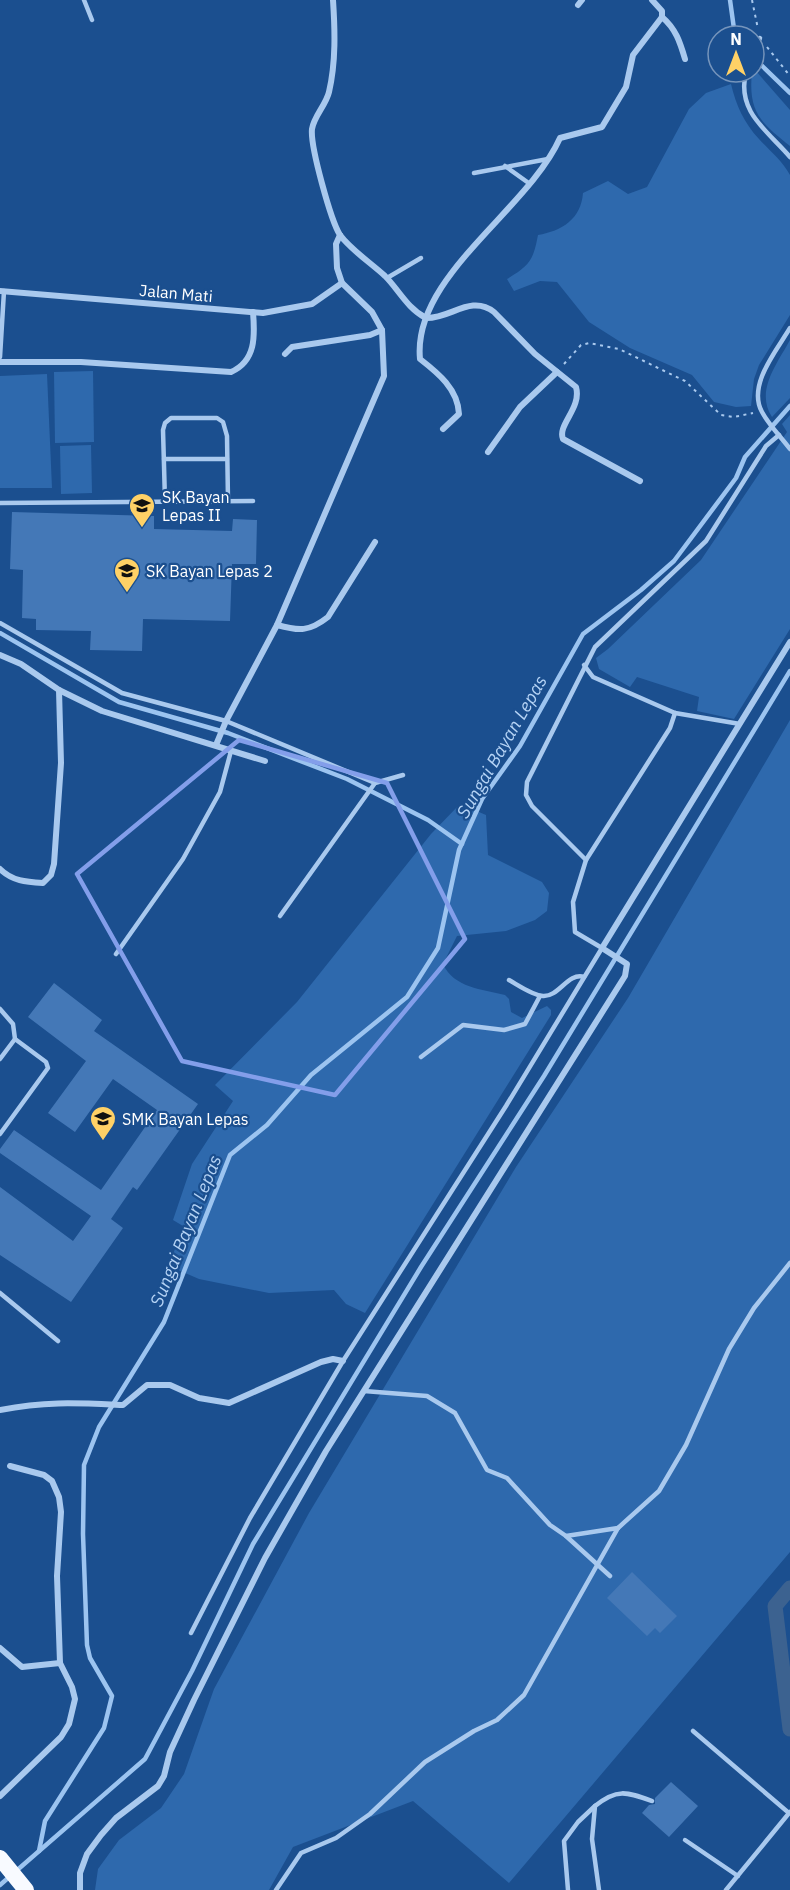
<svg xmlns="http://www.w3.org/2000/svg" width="790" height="1890" viewBox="0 0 790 1890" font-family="'IBM Plex Sans',sans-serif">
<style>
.green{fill:#2e69ad}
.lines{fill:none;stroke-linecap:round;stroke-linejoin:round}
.stream{stroke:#9cc4f0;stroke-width:4.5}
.canal{stroke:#3c6290;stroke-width:15}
.building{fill:#4478b7}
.path{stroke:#a9c9ee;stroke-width:2;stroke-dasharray:3 4.5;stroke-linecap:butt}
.service{stroke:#a9c9ee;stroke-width:4.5}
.minor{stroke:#a9c9ee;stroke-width:6}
.trunk{stroke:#f8faff;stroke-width:16}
.marked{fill:none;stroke:#839eea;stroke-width:4.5;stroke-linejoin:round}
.labels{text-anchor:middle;stroke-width:4.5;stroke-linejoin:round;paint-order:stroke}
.street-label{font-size:16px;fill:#fff;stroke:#1b4f8f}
.poi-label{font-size:16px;fill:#fff;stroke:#1b4f8f;text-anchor:start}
.water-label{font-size:18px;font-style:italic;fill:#b5d3f5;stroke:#1b4f8f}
</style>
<rect width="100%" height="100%" fill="#1b4f8f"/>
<g class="green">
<path d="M756 71 790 110V146C760 122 748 112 752 72Z"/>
<path d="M731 84C736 105 744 123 759 139 770 151 782 160 790 175V315L759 365 754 379 751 406 736 407 714 402 692 375 630 348 589 322 557 282 540 281 514 291 507 279C530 265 533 261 538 235 562 231 581 219 583 193L608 181 628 194 647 187 689 109 706 93Z"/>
<path d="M790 340V398L772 417C755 391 777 364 790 340Z"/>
<path d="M93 371 94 442 55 443 54 372Z"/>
<path d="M47 374 52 488H0V376Z"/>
<path d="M790 415V629L734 719 697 711 699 697 637 677 630 687 599 669 596 658 608 649 701 560 787 432 782 424Z"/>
<path d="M91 445 92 493 61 494 60 446Z"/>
<path d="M790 720V1552L509 1883 413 1801 293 1847 269 1890H95L98 1869 119 1840 161 1808 184 1774 214 1689 309 1513 516 1167 628 998Z"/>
<path d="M460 804 486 815 488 855 542 882 549 893 547 911 535 920 506 931 457 936 443 964C454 988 482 989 505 995L509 999 511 1012 522 1018 547 1006 551 1010V1015L365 1313 346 1304 334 1290 269 1293 199 1279 169 1266 183 1226 173 1220 192 1164 233 1101 215 1085 297 1002 431 834Z"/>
</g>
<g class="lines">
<g class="stream">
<path d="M730 0 735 36"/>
<path d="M754 58 790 93"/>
<path d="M0 633 119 702 228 733 347 779 428 820 462 844"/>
<path d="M39 1851 45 1821 104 1728 112 1696 90 1658 87 1645 83 1534 84 1465 99 1427 164 1322 230 1155 267 1125 311 1075 407 997 438 948 459 850 482 799 520 746 583 634 641 590 674 561 736 478 745 457 790 406"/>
<path d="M0 1885 145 1759 192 1671 253 1544 421 1267 544 1076 790 671"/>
</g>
<path class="canal" d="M790 1588 775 1606 790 1729"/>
</g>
<g class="building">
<path d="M12 512 154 516V529L232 531 233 519 257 520 256 564H232L230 621 143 619 142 651 90 650 91 631 36 630V619L22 618 23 570 10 569Z"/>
<path d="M54 983 102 1020 94 1031 198 1104 137 1190 133 1187 111 1219 123 1228 71 1302 0 1255V1187L73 1241 91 1216 0 1153V1149L14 1130 101 1190 157 1110 113 1079 75 1132 48 1113 86 1061 28 1017Z"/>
<path d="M632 1572 677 1616 660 1633 655 1628 647 1636 607 1598Z"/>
<path d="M671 1782 698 1806 669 1837 642 1813 649 1805 655 1804V1798Z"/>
</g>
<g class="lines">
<g class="path">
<path d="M752 0 758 29"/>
<path d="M767 47 790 76"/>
<path d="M564 364 581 345 589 343 619 349 685 381 721 415 734 417 753 413"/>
</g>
<g class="service">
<path d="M84 0 92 20"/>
<path d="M754 51 760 38"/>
<path d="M746 72C736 112 768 131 790 157"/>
<path d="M505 166 530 184"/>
<path d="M474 173 548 159"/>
<path d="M387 278 421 258"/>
<path d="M790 328C777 350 747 385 762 412 769 425 781 437 790 449"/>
<path d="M0 357 4 291"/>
<path d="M164 459H227"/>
<path d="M165 501 163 430 165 423 171 418H217L223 422 227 436 228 501"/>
<path d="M0 503 253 501"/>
<path d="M0 623 122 693 226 721 375 783 403 775"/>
<path d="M584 665 593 677 675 713 740 724"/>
<path d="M586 860 532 806 526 795 527 782 595 647 706 541 766 446 779 435"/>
<path d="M280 916 375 783"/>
<path d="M116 954 183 859 220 792 231 751"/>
<path d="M509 980C518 985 532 995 543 996 559 997 568 972 584 977"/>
<path d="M0 1009 13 1024 15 1039 0 1059"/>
<path d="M421 1057 463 1025 504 1030 525 1024 540 996"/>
<path d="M0 1134 48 1068 46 1062 15 1039"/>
<path d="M0 1293 58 1341"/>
<path d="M364 1391 427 1396 455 1413 487 1470 507 1478 550 1525 566 1536 610 1576"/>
<path d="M566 1536 618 1528"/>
<path d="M191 1633 250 1518 343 1361 506 1106 602 948 575 932 573 902 586 860 670 728 675 713"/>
<path d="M693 1731 789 1813"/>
<path d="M685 1840 738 1876"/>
<path d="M276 1890 301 1853 336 1838 370 1814 425 1762 474 1731 497 1720 524 1695 618 1528 659 1491 686 1445 729 1349 754 1308 790 1263"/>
<path d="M568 1890 564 1841 578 1822 595 1806"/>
<path d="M599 1890 592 1839 595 1806C617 1788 627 1792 652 1801"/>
<path d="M726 1890 790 1812"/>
</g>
<g class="minor">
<path d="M333 0C335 30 336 62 329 92 326 105 314 116 312 129 310 146 331 221 340 235 351 250 371 263 385 276 399 290 407 308 426 318 450 319 471 294 494 312L535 354 576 387C582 408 557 425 563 439L640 481"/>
<path d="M578 5 582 0"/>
<path d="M662 17C676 29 680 42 685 59"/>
<path d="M0 291 263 313 312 304 342 283"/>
<path d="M285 354 292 347 370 335 382 330"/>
<path d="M0 362H81L231 372C256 361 255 336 253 312"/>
<path d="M443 429 459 414C458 389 438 373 420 359 412 277 528 210 560 138L602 127 626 87 633 55 662 17V11L652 0"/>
<path d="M488 452 520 407 557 372"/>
<path d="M277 625C299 631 309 632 328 617L375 542"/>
<path d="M0 655 21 664 59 690 102 711 265 761"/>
<path d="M216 745 226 721 277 625 384 376 382 330 372 312 342 283 337 268 336 244 340 235"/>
<path d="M0 869C12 881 26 882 43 883L51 875 54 864 61 763 59 690"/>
<path d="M0 1410C46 1401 77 1403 123 1405L147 1385H170L199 1398 229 1403 321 1362 333 1359 343 1361"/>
<path d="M0 1648 22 1667 60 1663"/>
<path d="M0 1796 61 1737 69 1724 75 1699 72 1687 60 1663 57 1576 61 1512 59 1497 52 1481 44 1475 10 1466"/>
<path d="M80 1890V1873L87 1854 101 1835 116 1818 158 1786 164 1776 170 1752 194 1700 265 1558 326 1451 625 976 627 964 602 948 790 642"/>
</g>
<path class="trunk" d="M0 1858 26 1890"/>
</g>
<path class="marked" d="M239 740 387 783 465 939 335 1095 182 1061 77 874Z"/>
<defs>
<symbol id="school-pin" viewBox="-11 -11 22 30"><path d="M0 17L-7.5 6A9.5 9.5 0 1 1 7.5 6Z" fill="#ffd166" stroke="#1b4f8f"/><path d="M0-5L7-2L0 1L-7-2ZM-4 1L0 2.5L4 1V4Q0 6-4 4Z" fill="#111"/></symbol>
</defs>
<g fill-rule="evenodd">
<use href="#school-pin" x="127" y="491" width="30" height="40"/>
<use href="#school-pin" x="112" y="556" width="30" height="40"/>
<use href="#school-pin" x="88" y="1104" width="30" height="40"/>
</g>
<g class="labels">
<g class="street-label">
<text transform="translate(176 293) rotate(5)" y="6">Jalan Mati</text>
</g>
<g class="poi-label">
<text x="162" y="503">SK Bayan<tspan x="162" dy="18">Lepas II</tspan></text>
<text x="146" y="577">SK Bayan Lepas 2</text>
<text x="122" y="1125">SMK Bayan Lepas</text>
</g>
<g class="water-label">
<text transform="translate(502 747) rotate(-60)" y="6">Sungai Bayan Lepas</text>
<text transform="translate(186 1231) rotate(-68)" y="6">Sungai Bayan Lepas</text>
</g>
</g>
<g transform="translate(736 54)"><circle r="28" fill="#1b4f8f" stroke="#7695bc" stroke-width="1.5"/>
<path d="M0-4.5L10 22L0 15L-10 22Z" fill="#ffd166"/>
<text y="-9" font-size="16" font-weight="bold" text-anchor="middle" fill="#ffffff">N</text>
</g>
</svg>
